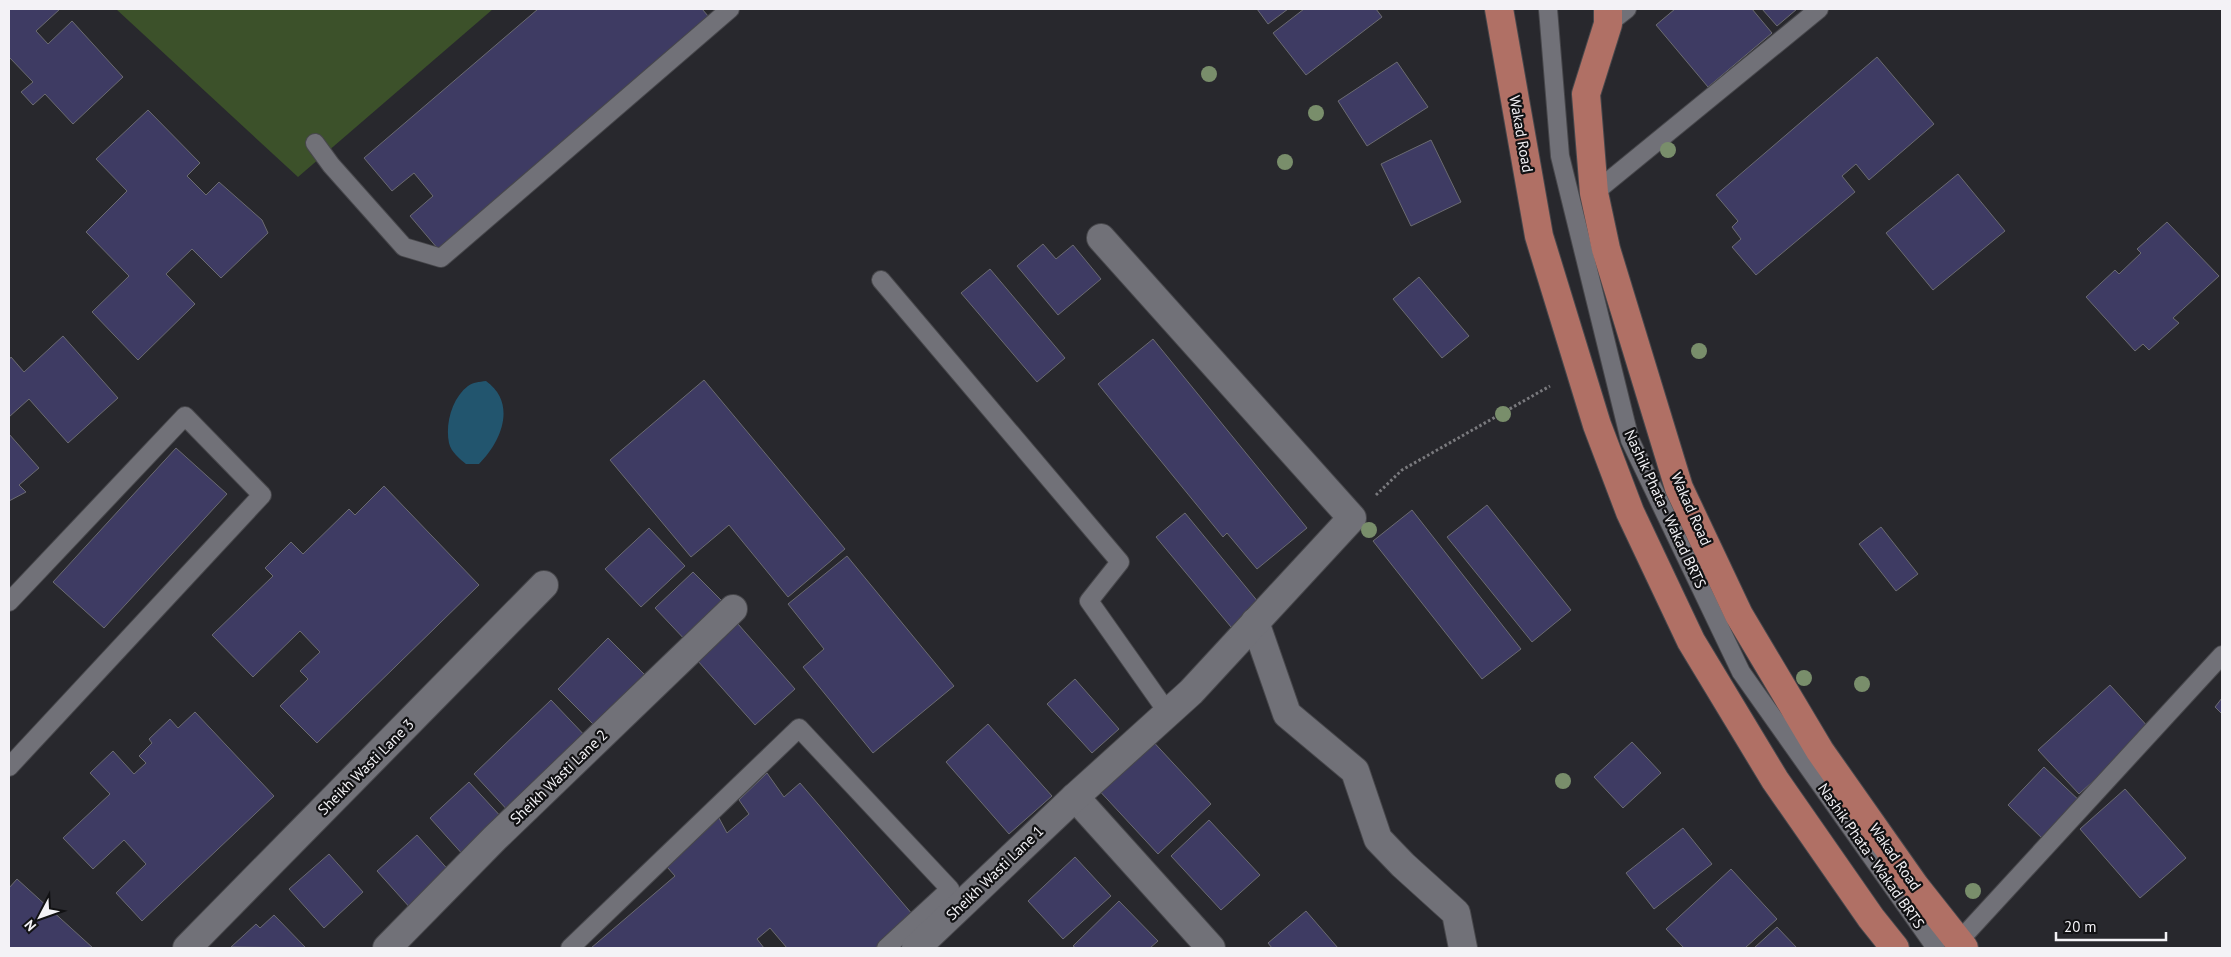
<svg xmlns="http://www.w3.org/2000/svg" width="2231" height="957" viewBox="0 0 2231 957" font-family="'PT Sans',sans-serif">
<style>
.green{fill:#3c512a}
.water{fill:#22556e}
.building{fill:#3e3b63;stroke:#6b6b71}
.lines{fill:none;stroke-linecap:round;stroke-linejoin:round}
.lane-casing{stroke:#47474b;stroke-width:20}
.street-casing{stroke:#47474b;stroke-width:30}
.primary-casing{stroke:#47474b;stroke-width:30}
.path{stroke:#7a7a7e;stroke-width:3;stroke-dasharray:2.5 2.5;stroke-linecap:butt}
.lane{stroke:#717178;stroke-width:18}
.street{stroke:#717178;stroke-width:28}
.primary{stroke:#b07065;stroke-width:28}
.tree{fill:#798e6b}
.labels{text-anchor:middle;stroke-width:4.5;stroke-linejoin:round;paint-order:stroke}
.street-label{font-size:15px;fill:#f3f2f6;stroke:#111113}
</style>
<rect width="100%" height="100%" fill="#28282d"/>
<path class="green" d="M116 9H493L298 177Z"/>
<path class="water" d="M486 381C517 403 502 441 479 464H466C460 459 451 452 449 443 445 424 452 398 468 386 473 382 479 382 486 381Z"/>
<g class="building">
<path d="M9 9H60L36 31 48 44 72 21 123 77 73 124 45 94 33 105 21 92 33 82 9 57Z"/>
<path d="M538 9H702L709 17 438 249 410 216 433 196 414 173 392 191 364 158Z"/>
<path d="M1257 9H1288L1268 24Z"/>
<path d="M1304 9H1376L1382 17 1306 75 1273 33Z"/>
<path d="M1675 9H1752L1772 33 1708 87 1656 25Z"/>
<path d="M1762 9H1797L1777 26Z"/>
<path d="M1877 57 1934 124 1869 180 1856 164 1842 176 1855 192 1756 275 1732 247 1741 239 1732 227 1738 221 1716 195Z"/>
<path d="M1397 62 1428 107 1367 146 1338 101Z"/>
<path d="M148 110 200 163 187 176 206 195 219 182 262 220 268 233 221 278 192 249 166 274 195 304 138 360 92 312 129 276 86 232 127 191 96 159Z"/>
<path d="M1431 140 1461 202 1411 226 1381 164Z"/>
<path d="M1958 174 2005 231 1933 290 1886 233Z"/>
<path d="M2167 222 2219 276 2173 318 2179 323 2149 350 2143 344 2135 351 2086 297 2115 270 2119 274 2141 253 2137 249Z"/>
<path d="M1043 244 1056 259 1073 245 1101 279 1058 315 1017 266Z"/>
<path d="M990 269 1065 358 1037 382 961 293Z"/>
<path d="M1419 277 1469 336 1442 358 1393 299Z"/>
<path d="M63 336 118 398 68 443 29 399 9 417V360L11 357 24 372Z"/>
<path d="M1153 339 1307 528 1257 569 1227 533 1223 537 1098 384Z"/>
<path d="M704 380 845 549 788 597 729 525 691 557 610 460Z"/>
<path d="M9 434 39 468 19 485 26 492 9 501Z"/>
<path d="M176 448 227 494 104 628 53 582Z"/>
<path d="M384 486 479 585 317 743 280 706 308 679 300 671 320 652 300 631 253 677 212 635 273 576 265 568 291 542 303 554 349 509 355 515Z"/>
<path d="M1487 505 1571 610 1532 642 1447 537Z"/>
<path d="M1412 510 1521 649 1482 679 1373 541Z"/>
<path d="M1185 513 1259 603 1231 627 1156 537Z"/>
<path d="M1881 527 1918 574 1896 591 1859 544Z"/>
<path d="M649 528 685 566 641 607 605 569Z"/>
<path d="M847 556 954 686 873 753 803 667 824 649 788 604Z"/>
<path d="M693 572 727 606 688 643 655 608Z"/>
<path d="M738 624 795 689 755 725 697 660Z"/>
<path d="M608 638 650 680 600 731 558 689Z"/>
<path d="M1075 679 1119 729 1092 753 1047 704Z"/>
<path d="M2110 685 2150 729 2079 794 2038 750Z"/>
<path d="M2222 698V714L2215 707Z"/>
<path d="M551 700 589 740 511 814 474 774Z"/>
<path d="M195 712 274 796 142 921 116 893 146 864 124 840 93 869 63 838 110 794 90 773 113 751 134 774 146 763 139 756 152 743 149 739 170 719 178 728Z"/>
<path d="M988 724 1052 796 1009 834 946 762Z"/>
<path d="M1148 736 1211 804 1158 854 1095 786Z"/>
<path d="M1632 742 1661 773 1623 808 1594 777Z"/>
<path d="M2044 767 2084 805 2047 843 2008 805Z"/>
<path d="M767 773 784 797 800 783 913 915 875 948H787L770 928 757 939 764 948H591L675 876 667 867 719 818 727 833 749 814 739 800Z"/>
<path d="M469 782 504 820 465 857 430 818Z"/>
<path d="M2125 789 2186 858 2140 898 2080 829Z"/>
<path d="M1209 820 1260 875 1221 910 1171 856Z"/>
<path d="M1683 828 1712 864 1654 909 1626 873Z"/>
<path d="M417 835 452 874 412 910 377 871Z"/>
<path d="M329 854 363 892 324 928 289 889Z"/>
<path d="M1075 857 1111 896 1063 939 1028 901Z"/>
<path d="M1731 869 1777 919 1745 948H1684L1666 929Z"/>
<path d="M17 879 93 948H9V888Z"/>
<path d="M1119 901 1158 941 1150 948H1076L1073 946Z"/>
<path d="M1306 911 1338 948H1272L1268 943Z"/>
<path d="M274 915 306 948 231 947 256 924 260 928Z"/>
<path d="M1777 927 1797 948H1754Z"/>
</g>
<g class="lines">
<defs>
<g id="lane">
<path d="M1548 9 1560 156 1630 440 1741 672 1936 948"/>
<path d="M1608 24 1627 9"/>
<path d="M315 143 331 165 404 247 441 258 730 9"/>
<path d="M1594 193 1819 9"/>
<path d="M881 280 1120 562 1089 601 1168 713"/>
<path d="M9 602 185 416 262 495 9 767"/>
<path d="M1959 941 2222 655"/>
<path d="M570 948 799 728 950 889 886 948"/>
</g>
<g id="street">
<path d="M1255 622 1287 714 1355 771 1378 839 1403 865 1456 913 1463 948"/>
<path d="M1075 797 1211 948"/>
<path d="M187 948 544 585"/>
<path d="M387 948 495 838 733 609"/>
<path d="M916 948 1075 797 1191 692 1352 518 1101 238"/>
</g>
<g id="primary">
<path d="M1499 9 1539 236 1597 425 1630 512 1691 641 1775 780 1871 918 1895 948"/>
<path d="M1608 9V24L1586 94 1594 193 1606 249 1679 488 1739 615 1820 751 1915 886 1964 948"/>
</g>
</defs>
<use href="#lane" class="lane-casing"/>
<use href="#street" class="street-casing"/>
<use href="#primary" class="primary-casing"/>
<path class="path" d="M1376 495 1402 470 1550 386"/>
<use href="#lane" class="lane"/>
<use href="#street" class="street"/>
<use href="#primary" class="primary"/>
</g>
<g class="tree">
<circle cx="1209" cy="74" r="8"/>
<circle cx="1316" cy="113" r="8"/>
<circle cx="1668" cy="150" r="8"/>
<circle cx="1285" cy="162" r="8"/>
<circle cx="1699" cy="351" r="8"/>
<circle cx="1503" cy="414" r="8"/>
<circle cx="1369" cy="530" r="8"/>
<circle cx="1804" cy="678" r="8"/>
<circle cx="1862" cy="684" r="8"/>
<circle cx="1563" cy="781" r="8"/>
<circle cx="1973" cy="891" r="8"/>
</g>
<g class="labels">
<g class="street-label">
<text transform="translate(1521 134) rotate(80)" y="5">Wakad Road</text>
<text transform="translate(1665 509) rotate(65)" y="5">Nashik Phata - Wakad BRTS</text>
<text transform="translate(1691 509) rotate(66)" y="5">Wakad Road</text>
<text transform="translate(366 767) rotate(-45)" y="5">Sheikh Wasti Lane 3</text>
<text transform="translate(559 777) rotate(-44)" y="5">Sheikh Wasti Lane 2</text>
<text transform="translate(1871 856) rotate(55)" y="5">Nashik Phata - Wakad BRTS</text>
<text transform="translate(1895 857) rotate(55)" y="5">Wakad Road</text>
<text transform="translate(995 873) rotate(-44)" y="5">Sheikh Wasti Lane 1</text>
</g>
</g>
<rect width="2231" height="957" fill="none" stroke="#f3f2f6" stroke-width="20"/>
<g transform="translate(40 917) rotate(229)" stroke="#111113" stroke-width="4" paint-order="stroke">
<path d="M0-4L9 19L0 12L-9 19Z" fill="#f3f2f6"/>
<text y="-8" font-size="14" font-weight="bold" text-anchor="middle" fill="#f3f2f6">N</text>
</g>
<path d="M2056 932v8h110v-8" fill="none" stroke="#f3f2f6" stroke-width="2.5"/>
<text x="2064" y="932" font-size="15" fill="#f3f2f6" stroke="#111113" stroke-width="4" paint-order="stroke">20 m</text>
</svg>
